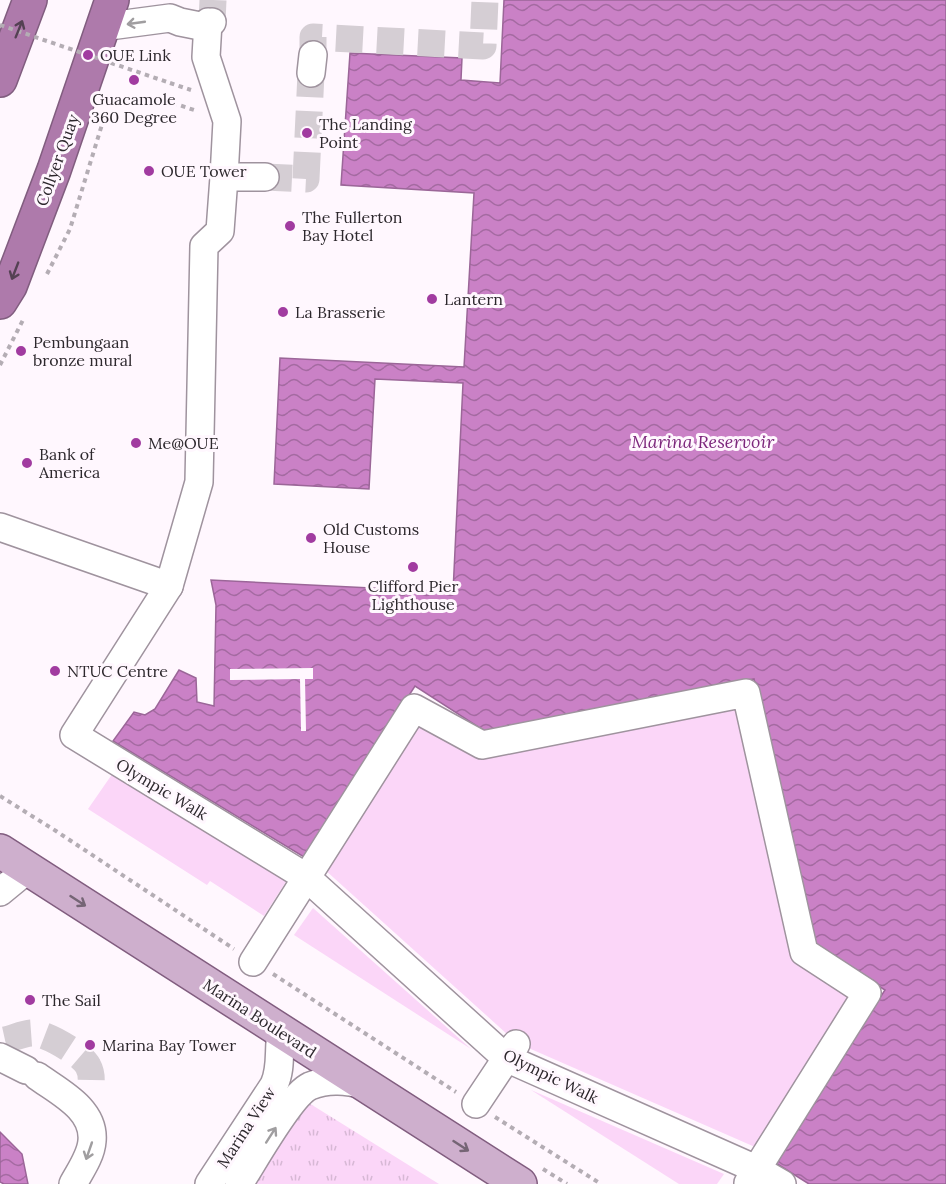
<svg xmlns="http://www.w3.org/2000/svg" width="946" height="1184" viewBox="0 0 946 1184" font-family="Lora,serif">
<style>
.grass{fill:#fbd6f8}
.park{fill:url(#park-tufts)}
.water{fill:url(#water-waves);stroke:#9b6698;stroke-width:1.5}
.pier{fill:#fff7fe}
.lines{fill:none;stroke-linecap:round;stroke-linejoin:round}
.minor-tunnel{stroke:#d5ced4;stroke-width:27;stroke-dasharray:27 14;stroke-linecap:butt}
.minor-casing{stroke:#9f939e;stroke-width:30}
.major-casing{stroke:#815d7f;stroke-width:36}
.highway-casing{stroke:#815d7f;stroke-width:36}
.path{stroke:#b4adb4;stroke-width:4;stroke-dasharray:4.5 4.5;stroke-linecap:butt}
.minor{stroke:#fff;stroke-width:27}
.major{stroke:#ceafcd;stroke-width:33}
.highway{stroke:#ae7aab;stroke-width:33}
.path-bridge{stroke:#b4adb4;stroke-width:4;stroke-dasharray:4.5 4.5;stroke-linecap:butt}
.oneway{stroke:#a09ea0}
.oneway2{stroke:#544153}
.oneway3{stroke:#756575}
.poi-dot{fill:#a13ba0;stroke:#fff7fe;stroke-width:2}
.labels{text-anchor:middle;stroke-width:6;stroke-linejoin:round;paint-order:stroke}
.poi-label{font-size:16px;fill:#2d282d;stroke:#fff7fe;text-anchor:start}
.street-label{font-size:16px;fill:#2d282d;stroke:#fff7fe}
.water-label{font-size:18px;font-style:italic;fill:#7d277c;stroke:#fff7fe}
</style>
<defs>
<pattern id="park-tufts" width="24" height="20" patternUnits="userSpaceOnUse" patternTransform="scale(1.5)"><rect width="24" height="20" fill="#fbd6f8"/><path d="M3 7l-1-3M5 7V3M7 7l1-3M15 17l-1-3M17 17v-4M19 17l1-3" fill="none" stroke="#d7b8d5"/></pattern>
<pattern id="water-waves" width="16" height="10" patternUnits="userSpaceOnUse" patternTransform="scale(1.5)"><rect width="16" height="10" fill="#ca81c6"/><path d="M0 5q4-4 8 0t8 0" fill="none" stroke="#a46aa1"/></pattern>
</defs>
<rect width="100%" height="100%" fill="#fff7fe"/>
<g class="grass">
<path d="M737 706 793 959 853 997 755 1147 517 1043 324 869 423 719 480 757Z"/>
<path d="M115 770 289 877 264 916 210 881 207 885 88 809Z"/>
<path d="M313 908 471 1049 294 935Z"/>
<path d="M531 1090 724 1174 717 1184H679Z"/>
</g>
<path class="park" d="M304 1100 439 1184H249Z"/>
<g class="water">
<path d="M504 0H946V1184H809L774 1162 885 990 814 945 754 679 486 732 415 686 304 857 113 741 134 712 145 715 155 709 179 670 196 678 197 702 214 706 216 605 211 580 453 592 463 383 375 379 369 489 274 484 280 358 464 367 474 193 341 185 350 53 462 58 461 80 500 83Z"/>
<path d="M0 1132 22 1154 28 1184H4L0 1182Z"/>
</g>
<path class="pier" d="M313 668V679H305L306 731H301L300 679 230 680V669Z"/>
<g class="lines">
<g class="minor-tunnel">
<path d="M212 22 213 0"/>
<path d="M313 55V37L483 46 485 0"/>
<path d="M265 177 306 179 311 73"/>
<path d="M5 1040C14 1038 24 1033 33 1033 46 1033 82 1054 88 1066 93 1075 91 1083 90 1093"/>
</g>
<defs>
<g id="minor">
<path d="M208 22 206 57 227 121 224 177"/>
<path d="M102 27 170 18 180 22 205 27 212 22"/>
<path d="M311 73 313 55"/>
<path d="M265 177H224L220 231 204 246 199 482 169 586 74 735 306 877 506 1058 756 1169 782 1184"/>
<path d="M0 527 169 586"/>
<path d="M0 892 28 869"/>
<path d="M253 962 414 708 482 745 746 693 804 952 867 993 748 1183"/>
<path d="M0 1057 26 1070"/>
<path d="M37 1076C59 1092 95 1109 92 1141 91 1156 80 1171 73 1184"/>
<path d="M476 1104 516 1044"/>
<path d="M209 1184 274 1085C282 1068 278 1050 281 1033"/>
<path d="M239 1184C253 1163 290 1095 310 1086 329 1078 347 1081 366 1085"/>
</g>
<path id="major" d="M0 851 520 1184"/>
<g id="highway">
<path d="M0 80 30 0"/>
<path d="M0 302 10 286 54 170 112 0"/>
</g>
</defs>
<use href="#minor" class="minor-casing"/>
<use href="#major" class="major-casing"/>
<use href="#highway" class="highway-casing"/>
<g class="path">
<path d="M170 83 191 90"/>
<path d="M164 100 197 111"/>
<path d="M47 274 70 229 104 118"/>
<path d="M0 365 23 320"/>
<path d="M0 796 56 831 234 949"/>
<path d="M273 974 456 1092"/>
<path d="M495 1117 601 1184"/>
<path d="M543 1169 567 1184"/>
</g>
<use href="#minor" class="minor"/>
<use href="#major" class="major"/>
<use href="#highway" class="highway"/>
<path class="path-bridge" d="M0 25 170 83"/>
</g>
<defs><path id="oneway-shaft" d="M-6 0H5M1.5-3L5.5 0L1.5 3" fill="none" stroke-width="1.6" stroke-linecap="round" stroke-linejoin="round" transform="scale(1.5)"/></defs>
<g class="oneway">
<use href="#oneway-shaft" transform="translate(136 23) rotate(172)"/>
<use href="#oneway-shaft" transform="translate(271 1135) rotate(-57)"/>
<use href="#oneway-shaft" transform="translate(89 1151) rotate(109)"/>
</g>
<g class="oneway2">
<use href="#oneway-shaft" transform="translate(19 29) rotate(-68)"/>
<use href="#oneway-shaft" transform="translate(15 271) rotate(111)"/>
</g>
<g class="oneway3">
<use href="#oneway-shaft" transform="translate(78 901) rotate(33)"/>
<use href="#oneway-shaft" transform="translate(461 1146) rotate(33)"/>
</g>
<g class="poi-dot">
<circle cx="88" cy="55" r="6"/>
<circle cx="134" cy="80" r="6"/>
<circle cx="307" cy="133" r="6"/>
<circle cx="149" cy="171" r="6"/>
<circle cx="290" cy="226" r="6"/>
<circle cx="432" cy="299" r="6"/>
<circle cx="283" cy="312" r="6"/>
<circle cx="21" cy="351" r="6"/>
<circle cx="136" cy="443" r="6"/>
<circle cx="27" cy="463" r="6"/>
<circle cx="311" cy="538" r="6"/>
<circle cx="413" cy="567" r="6"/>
<circle cx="55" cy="671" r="6"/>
<circle cx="30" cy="1000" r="6"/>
<circle cx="90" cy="1045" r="6"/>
</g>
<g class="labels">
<g class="poi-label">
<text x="100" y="61">OUE Link</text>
<text x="134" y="105" text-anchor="middle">Guacamole<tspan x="134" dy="18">360 Degree</tspan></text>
<text x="319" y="130">The Landing<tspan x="319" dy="18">Point</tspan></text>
<text x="161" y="177">OUE Tower</text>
<text x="302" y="223">The Fullerton<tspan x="302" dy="18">Bay Hotel</tspan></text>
<text x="444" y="305">Lantern</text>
<text x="295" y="318">La Brasserie</text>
<text x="33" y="348">Pembungaan<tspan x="33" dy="18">bronze mural</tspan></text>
<text x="148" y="449">Me@OUE</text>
<text x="39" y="460">Bank of<tspan x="39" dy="18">America</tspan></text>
<text x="323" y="535">Old Customs<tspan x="323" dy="18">House</tspan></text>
<text x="413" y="592" text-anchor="middle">Clifford Pier<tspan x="413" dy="18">Lighthouse</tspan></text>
<text x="67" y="677">NTUC Centre</text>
<text x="42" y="1006">The Sail</text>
<text x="102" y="1051">Marina Bay Tower</text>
</g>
<g class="street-label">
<text transform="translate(57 160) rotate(-70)" y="6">Collyer Quay</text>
<text transform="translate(162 789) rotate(31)" y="6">Olympic Walk</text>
<text transform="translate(260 1018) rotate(33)" y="6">Marina Boulevard</text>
<text transform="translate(551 1076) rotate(26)" y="6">Olympic Walk</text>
<text transform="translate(246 1127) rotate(-57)" y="6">Marina View</text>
</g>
<g class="water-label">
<text x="703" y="448">Marina Reservoir</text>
</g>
</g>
</svg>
